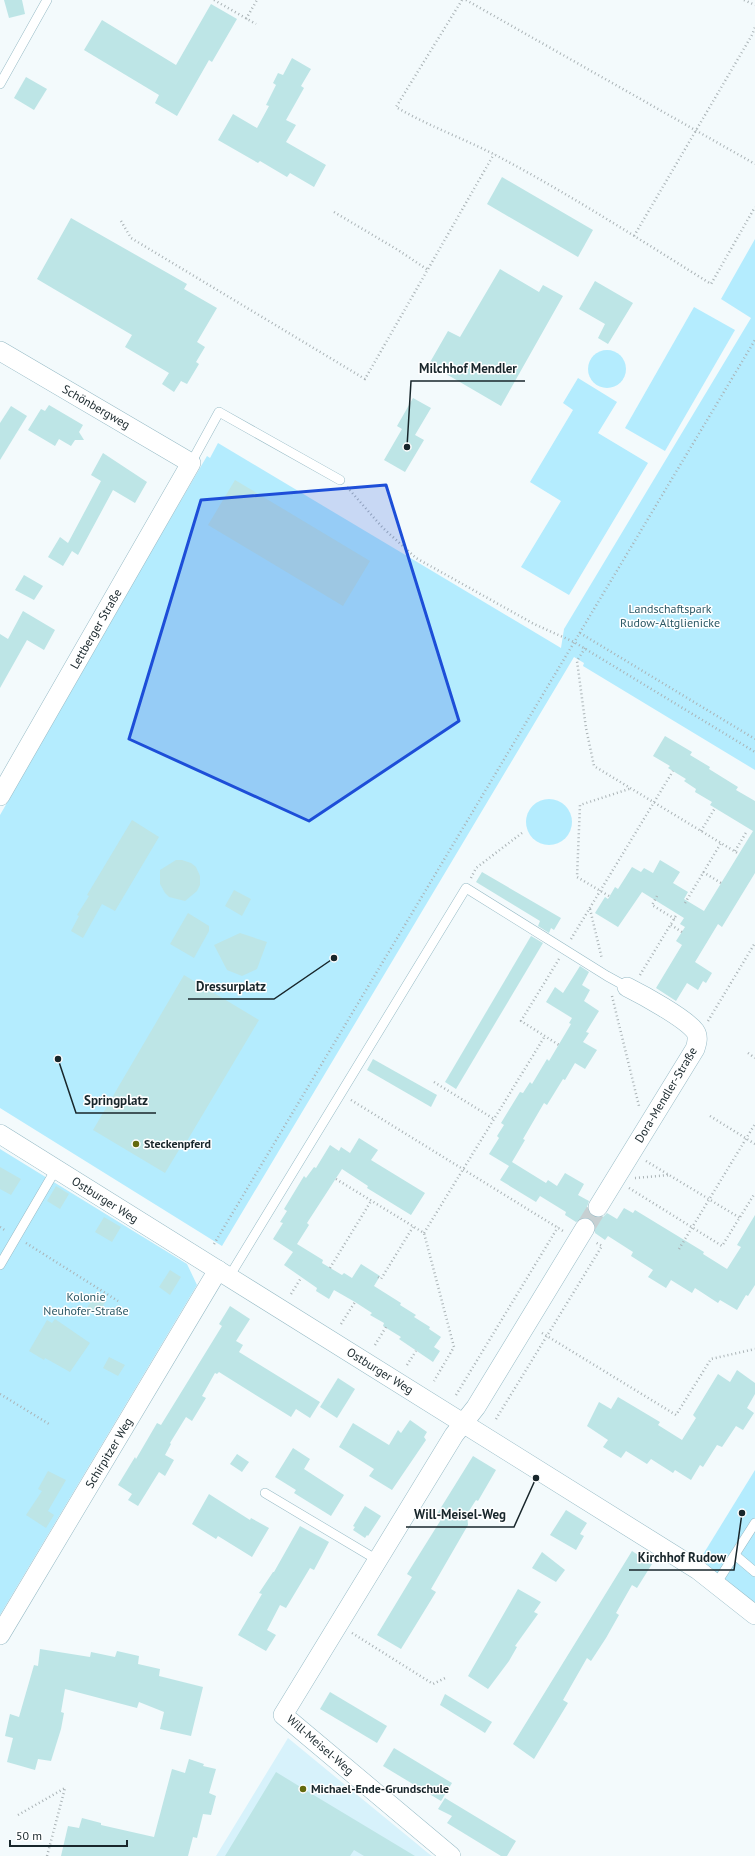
<svg xmlns="http://www.w3.org/2000/svg" width="755" height="1856" viewBox="0 0 755 1856" font-family="'PT Sans',sans-serif">
<style>
.built{fill:#d7f2fb}
.green{fill:#b4ecfe}
.building{fill:#bde5e6}
.lines{fill:none;stroke-linecap:round;stroke-linejoin:round}
.street-tunnel{stroke:#c7d0d2;stroke-width:19;stroke-dasharray:19 10;stroke-linecap:butt}
.lane-casing{stroke:#97bbc6;stroke-width:10}
.street-casing{stroke:#97bbc6;stroke-width:20}
.path{stroke:#aab3b6;stroke-width:2.5;stroke-dasharray:1 3;stroke-linecap:butt}
.lane{stroke:#fff;stroke-width:9}
.street{stroke:#fff;stroke-width:19}
.marked{fill:#1d4ed8;fill-opacity:0.2;stroke:#1d4ed8;stroke-width:3;stroke-linejoin:round}
.poi-dot{fill:#636a0e;stroke:#fff;stroke-width:1.5}
.labels{text-anchor:middle;stroke-width:3;stroke-linejoin:round;paint-order:stroke}
.street-label{font-size:12px;fill:#18262b;stroke:#fff}
.park-label{font-size:12px;fill:#2c5966;stroke:#fff}
.poi-label{font-size:12px;font-weight:bold;fill:#18262b;stroke:#fff;text-anchor:start}
.leader{fill:none;stroke:#18262b;stroke-width:1.5}
.callout-dot{fill:#18262b;stroke:#fff;stroke-width:1.5}
.callout-label{font-size:13px;text-anchor:middle;font-weight:bold;fill:#18262b;stroke:#fff;stroke-width:3;stroke-linejoin:round;paint-order:stroke}
</style>
<rect width="100%" height="100%" fill="#f3fafc"/>
<path class="built" d="M288 1738 428 1853 432 1856H216Z"/>
<g class="green">
<path d="M755 239V770L583 666 584 663 574 657 222 1246 0 1108V815L105 632V630L207 456 210 458 218 443 561 648 564 629 751 318 721 299Z"/>
<path d="M694 307 735 330 665 451 625 428Z"/>
<circle cx="607" cy="369" r="19"/>
<path d="M578 378 617 402 598 433 648 463 569 595 521 567 561 501 530 482 573 410 563 403Z"/>
<circle cx="549" cy="822" r="23"/>
<path d="M0 1149 187 1264 197 1285 0 1615Z"/>
<path d="M755 1470V1606L699 1561Z"/>
</g>
<g class="building">
<path d="M4 0H22L25 14 9 18Z"/>
<path d="M211 4 237 19 212 62 209 60 177 116 155 103 159 95 84 50 102 20 176 65Z"/>
<path d="M292 58 311 69 301 86 304 88 286 120 296 125 286 142 326 165 314 187 290 173 287 177 260 161 258 163 218 140 233 114 257 128 269 106 266 105 276 85 273 83 278 73 283 75Z"/>
<path d="M26 77 47 89 34 110 14 98Z"/>
<path d="M502 177 593 230 578 257 487 204Z"/>
<path d="M71 218 187 284 184 289 217 308 197 342 205 347 196 362 199 364 187 384 181 381 174 392 162 384 169 373 125 347 132 335 37 279Z"/>
<path d="M500 269 539 292 543 285 563 296 501 406 429 364 448 331 460 337Z"/>
<path d="M595 281 633 303 608 344 598 338 605 324 579 309Z"/>
<path d="M413 398 431 408 415 435 424 440 405 472 384 460 402 429 397 426Z"/>
<path d="M49 405 83 425 79 432 84 440H75L71 446 59 439 55 446 28 430 41 409 45 411Z"/>
<path d="M11 406 27 416 0 460V423Z"/>
<path d="M103 453 147 482 135 503 113 490 78 555 72 551 63 566 48 557 60 537 68 543 101 481 91 475Z"/>
<path d="M235 480 370 561 343 606 208 525Z"/>
<path d="M24 575 43 586 34 600 15 590Z"/>
<path d="M23 611 55 630 44 650 27 640 0 688V634L8 639Z"/>
<path d="M665 736 692 752 690 755 710 767 709 769 738 787 736 790 755 801V873L722 927 718 924 695 962 712 973 706 983 703 981 698 990 687 983 676 1001 656 988 682 945 676 941 685 927 680 924 684 918 642 892 618 927 595 913 605 897 608 899 615 887 618 889 632 867 641 872 644 868 653 873 660 860 680 872 673 883 688 892 684 899 704 911 753 831 710 805 712 802 695 792 696 789 684 781 686 779 668 768 670 766 653 756Z"/>
<path d="M132 820 159 837 115 911 102 904 83 938 71 931 79 916 77 915 89 896 87 895Z"/>
<path d="M176 860H182L191 863 196 867 200 876V885L197 891 185 901 169 897 165 893 160 884V870Z"/>
<path d="M482 872 561 918 554 930 551 928 549 933 538 926 540 921 476 882Z"/>
<path d="M234 890 251 899 242 916 225 906Z"/>
<path d="M188 913 209 926V931L194 958 170 944Z"/>
<path d="M240 933 267 942 257 969 242 976 227 970 214 945Z"/>
<path d="M531 936 543 943 456 1089 445 1082Z"/>
<path d="M580 966 589 972 582 985 590 990 584 1001 599 1011 586 1032 589 1033 583 1042 597 1050 585 1069 575 1063 565 1080 563 1079 547 1105 544 1103 523 1139 525 1140 512 1162 546 1183 548 1180 557 1186 565 1173 584 1184 578 1195 589 1201 587 1207 588 1212 593 1217H603L607 1213 617 1219 624 1208 633 1213 635 1210 704 1252 703 1254 727 1269 741 1247 737 1245 755 1215V1285L748 1296 746 1295 737 1310 720 1300 718 1303 695 1288 692 1293 671 1280 666 1288 648 1277 653 1270 631 1256 633 1252 608 1236 605 1240 595 1233V1223L591 1219 585 1217 576 1222 565 1215 566 1212 540 1196 536 1202 500 1180 509 1166 489 1154 499 1138 497 1136 504 1125 501 1123 520 1092 523 1093 530 1082 532 1084 547 1059 549 1061 571 1024 569 1023 572 1018 546 1002 555 987 563 993Z"/>
<path d="M184 975 259 1020 184 1146 182 1145 165 1173 93 1130Z"/>
<path d="M373 1059 437 1095 431 1107 367 1070Z"/>
<path d="M359 1138 378 1150 371 1160 425 1193 411 1215 367 1188 368 1186 342 1169 307 1223 309 1225 297 1244 323 1260 322 1263 342 1275 344 1273 352 1278 361 1264 380 1276 374 1286 401 1303 400 1305 416 1315 414 1317 430 1327 429 1329 441 1337 434 1347 440 1351 433 1362 399 1339 401 1337 383 1326 384 1323 370 1315 372 1313 355 1302 334 1290 329 1299 316 1291 317 1288 284 1265 293 1252 273 1239 283 1223 280 1222 287 1211 284 1209 304 1176 306 1178 314 1167 316 1168 330 1145 339 1151 341 1147 350 1153Z"/>
<path d="M0 1167 21 1179 11 1195 0 1189Z"/>
<path d="M56 1186 69 1194 60 1209 47 1201Z"/>
<path d="M104 1217 121 1227 112 1242 95 1232Z"/>
<path d="M170 1270 181 1277 170 1295 159 1287Z"/>
<path d="M95 1294 106 1301 98 1314 87 1308Z"/>
<path d="M230 1306 250 1319 236 1341 243 1345 239 1352 320 1402 310 1418 296 1409 291 1417 219 1372 217 1374 215 1373 202 1396 206 1398 192 1421 186 1417 170 1443 171 1444 165 1455 174 1460 165 1476 159 1472 138 1506 128 1500 132 1494 118 1485 135 1457 136 1459 157 1423 161 1425 222 1326 219 1324Z"/>
<path d="M55 1319 90 1343 70 1372 45 1358 44 1360 29 1351 47 1320 52 1323Z"/>
<path d="M109 1357 125 1365 118 1376 103 1368Z"/>
<path d="M737 1370 755 1383V1394L747 1408 754 1413 743 1430 736 1426 722 1447 717 1445 703 1467 700 1465 691 1480 675 1470 673 1473 651 1459 647 1464 626 1451 621 1458 603 1447 608 1440 587 1426 599 1402 611 1409 618 1397 660 1422 658 1425 682 1440 696 1418 693 1415 718 1374 730 1382Z"/>
<path d="M338 1378 355 1389 337 1418 320 1407Z"/>
<path d="M410 1420 427 1432 424 1437 426 1440 392 1490 369 1476 374 1469 339 1447 353 1423 389 1445 398 1430 401 1433Z"/>
<path d="M293 1448 310 1459 304 1469 344 1495 331 1516 294 1493 296 1490 275 1477Z"/>
<path d="M237 1454 249 1462 242 1472 230 1464Z"/>
<path d="M473 1456 496 1470 478 1501 476 1500 467 1514 468 1525 431 1589 436 1592 401 1649 377 1635 412 1577 407 1574 442 1518 437 1514Z"/>
<path d="M48 1471 66 1480 48 1511 54 1515 46 1528 26 1515 42 1491 38 1489Z"/>
<path d="M209 1494 250 1520 251 1518 269 1528 252 1557 218 1536 216 1539 192 1524Z"/>
<path d="M365 1506 381 1516 368 1536 367 1535 365 1538 353 1530 355 1527 353 1526Z"/>
<path d="M566 1510 587 1523 580 1534 584 1536 576 1550 550 1535Z"/>
<path d="M300 1526 329 1542 314 1570 310 1568 286 1608 280 1605 267 1630 276 1635 266 1651 238 1635 262 1594 259 1593 273 1572H274Z"/>
<path d="M632 1551 652 1564 637 1588 632 1585 616 1613 619 1615 606 1638 591 1661 587 1658 563 1700 568 1703 534 1759 513 1744Z"/>
<path d="M542 1552 565 1570 556 1582 532 1568Z"/>
<path d="M518 1589 541 1602 534 1612 538 1614 515 1646 517 1647 509 1661 488 1689 468 1676Z"/>
<path d="M40 1649 90 1657 91 1652 115 1657 117 1651 139 1656 138 1664 160 1669 159 1676 203 1687 191 1736 160 1729 164 1712 139 1702 137 1708 65 1689 61 1712 64 1713 61 1729 51 1761 38 1759 35 1770 7 1762 13 1738 5 1736 10 1714 19 1717 34 1665 38 1666Z"/>
<path d="M330 1692 387 1726 377 1743 320 1709Z"/>
<path d="M445 1694 492 1722 485 1733 440 1705Z"/>
<path d="M394 1748 452 1783 441 1801 383 1766Z"/>
<path d="M189 1759 204 1764 203 1766 216 1769 209 1793 216 1796 211 1815 203 1814 197 1838 193 1837 188 1856H61L68 1826 79 1828 82 1818 101 1823V1825L154 1837 172 1769 185 1773Z"/>
<path d="M276 1772 312 1794 415 1856H364L354 1850 350 1856H225Z"/>
<path d="M445 1798 516 1841 507 1856H501L447 1823 452 1816 438 1809Z"/>
</g>
<g class="lines">
<path class="street-tunnel" d="M585 1228 598 1207"/>
<defs>
<g id="lane">
<path d="M0 84 47 0"/>
<path d="M191 463 219 412 340 480"/>
<path d="M0 1265 56 1169"/>
<path d="M229 1277 466 888 607 976 627 987"/>
<path d="M265 1493 379 1561"/>
<path d="M735 1555 755 1572"/>
<path d="M716 1584 755 1523"/>
</g>
<g id="street">
<path d="M0 351 191 463 0 796"/>
<path d="M0 1134 698 1570 755 1615"/>
<path d="M598 1207 695 1049C697 1043 699 1037 695 1031 685 1018 643 995 627 987"/>
<path d="M0 1635 218 1270"/>
<path d="M451 1856 283 1715 454 1435 476 1407 585 1228"/>
</g>
</defs>
<use href="#lane" class="lane-casing"/>
<use href="#street" class="street-casing"/>
<g class="path">
<path d="M214 0 256 24"/>
<path d="M462 0 396 107C430 127 468 140 503 159 574 197 642 241 711 284L755 207"/>
<path d="M466 0 755 164"/>
<path d="M744 0 755 5"/>
<path d="M246 19 257 0"/>
<path d="M334 212 398 250 428 270"/>
<path d="M121 221 131 238 365 379 494 154"/>
<path d="M634 236 752 35 755 27"/>
<path d="M347 487 383 528 416 558 534 624 574 642 755 752"/>
<path d="M580 633 755 739"/>
<path d="M585 648 577 661 586 728 594 766 739 854"/>
<path d="M701 831 715 808"/>
<path d="M735 851 747 831"/>
<path d="M703 872 721 883"/>
<path d="M471 878 476 868 522 833"/>
<path d="M609 896 577 877 580 805 632 788"/>
<path d="M657 896 652 905 675 919"/>
<path d="M685 903 721 843"/>
<path d="M590 909 602 959"/>
<path d="M671 925 682 932"/>
<path d="M571 939 673 771"/>
<path d="M559 959 521 1021 559 1045"/>
<path d="M640 975 677 914"/>
<path d="M612 996 639 1106"/>
<path d="M708 1021 755 943"/>
<path d="M748 1053 755 1058"/>
<path d="M434 1082 494 1119"/>
<path d="M351 1100 563 1231"/>
<path d="M710 1116 755 1144"/>
<path d="M646 1161 740 1218"/>
<path d="M635 1178 670 1175"/>
<path d="M336 1179 424 1233 454 1347 434 1381"/>
<path d="M629 1188 722 1246 755 1193"/>
<path d="M0 1227 6 1231"/>
<path d="M424 1233 545 1036"/>
<path d="M26 1243 118 1301"/>
<path d="M214 1244 755 340"/>
<path d="M679 1249 755 1124"/>
<path d="M330 1268 371 1201"/>
<path d="M378 1277 381 1279 413 1227"/>
<path d="M291 1294 301 1278"/>
<path d="M341 1324 355 1302"/>
<path d="M542 1333 676 1415 711 1359 755 1349"/>
<path d="M375 1345 386 1327"/>
<path d="M407 1365 416 1351"/>
<path d="M0 1394 49 1424"/>
<path d="M456 1395 558 1227"/>
<path d="M496 1419 602 1246 595 1242"/>
<path d="M352 1633 433 1684 445 1678"/>
<path d="M18 1815 65 1788"/>
<path d="M47 1856 65 1788"/>
</g>
<use href="#lane" class="lane"/>
<use href="#street" class="street"/>
</g>
<path class="marked" d="M386 485 459 721 309 821 129 739 201 500Z"/>
<g class="poi-dot">
<circle cx="136" cy="1144" r="4"/>
<circle cx="303" cy="1789" r="4"/>
</g>
<g class="labels">
<g class="street-label">
<text transform="translate(96 407) rotate(30)" y="4">Schönbergweg</text>
<text transform="translate(96 629) rotate(-60)" y="4">Lettberger Straße</text>
<text transform="translate(666 1095) rotate(-59)" y="4">Dora-Mendler-Straße</text>
<text transform="translate(105 1200) rotate(32)" y="4">Ostburger Weg</text>
<text transform="translate(380 1371) rotate(32)" y="4">Ostburger Weg</text>
<text transform="translate(109 1453) rotate(-59)" y="4">Schirpitzer Weg</text>
<text transform="translate(320 1745) rotate(41)" y="4">Will-Meisel-Weg</text>
</g>
<g class="park-label">
<text x="670" y="613">Landschaftspark<tspan x="670" dy="14">Rudow-Altglienicke</tspan></text>
<text x="86" y="1301">Kolonie<tspan x="86" dy="14">Neuhofer-Straße</tspan></text>
</g>
<g class="poi-label">
<text x="144" y="1148">Steckenpferd</text>
<text x="311" y="1793">Michael-Ende-Grundschule</text>
</g>
</g>
<path class="leader" d="M407 447L411 381H525M334 958L274 999H188M58 1059L76 1113H156M536 1478L514 1527H406M742 1513L734 1570H629"/>
<g class="callout-dot">
<circle cx="407" cy="447" r="4"/>
<circle cx="334" cy="958" r="4"/>
<circle cx="58" cy="1059" r="4"/>
<circle cx="536" cy="1478" r="4"/>
<circle cx="742" cy="1513" r="4"/>
</g>
<g class="callout-label">
<text x="468" y="373">Milchhof Mendler</text>
<text x="231" y="991">Dressurplatz</text>
<text x="116" y="1105">Springplatz</text>
<text x="460" y="1519">Will-Meisel-Weg</text>
<text x="682" y="1562">Kirchhof Rudow</text>
</g>
<path d="M10 1840v6h117v-6" fill="none" stroke="#18262b" stroke-width="2"/>
<text x="16" y="1840" font-size="12" fill="#18262b" stroke="#ffffff" stroke-width="3" paint-order="stroke">50 m</text>
</svg>
